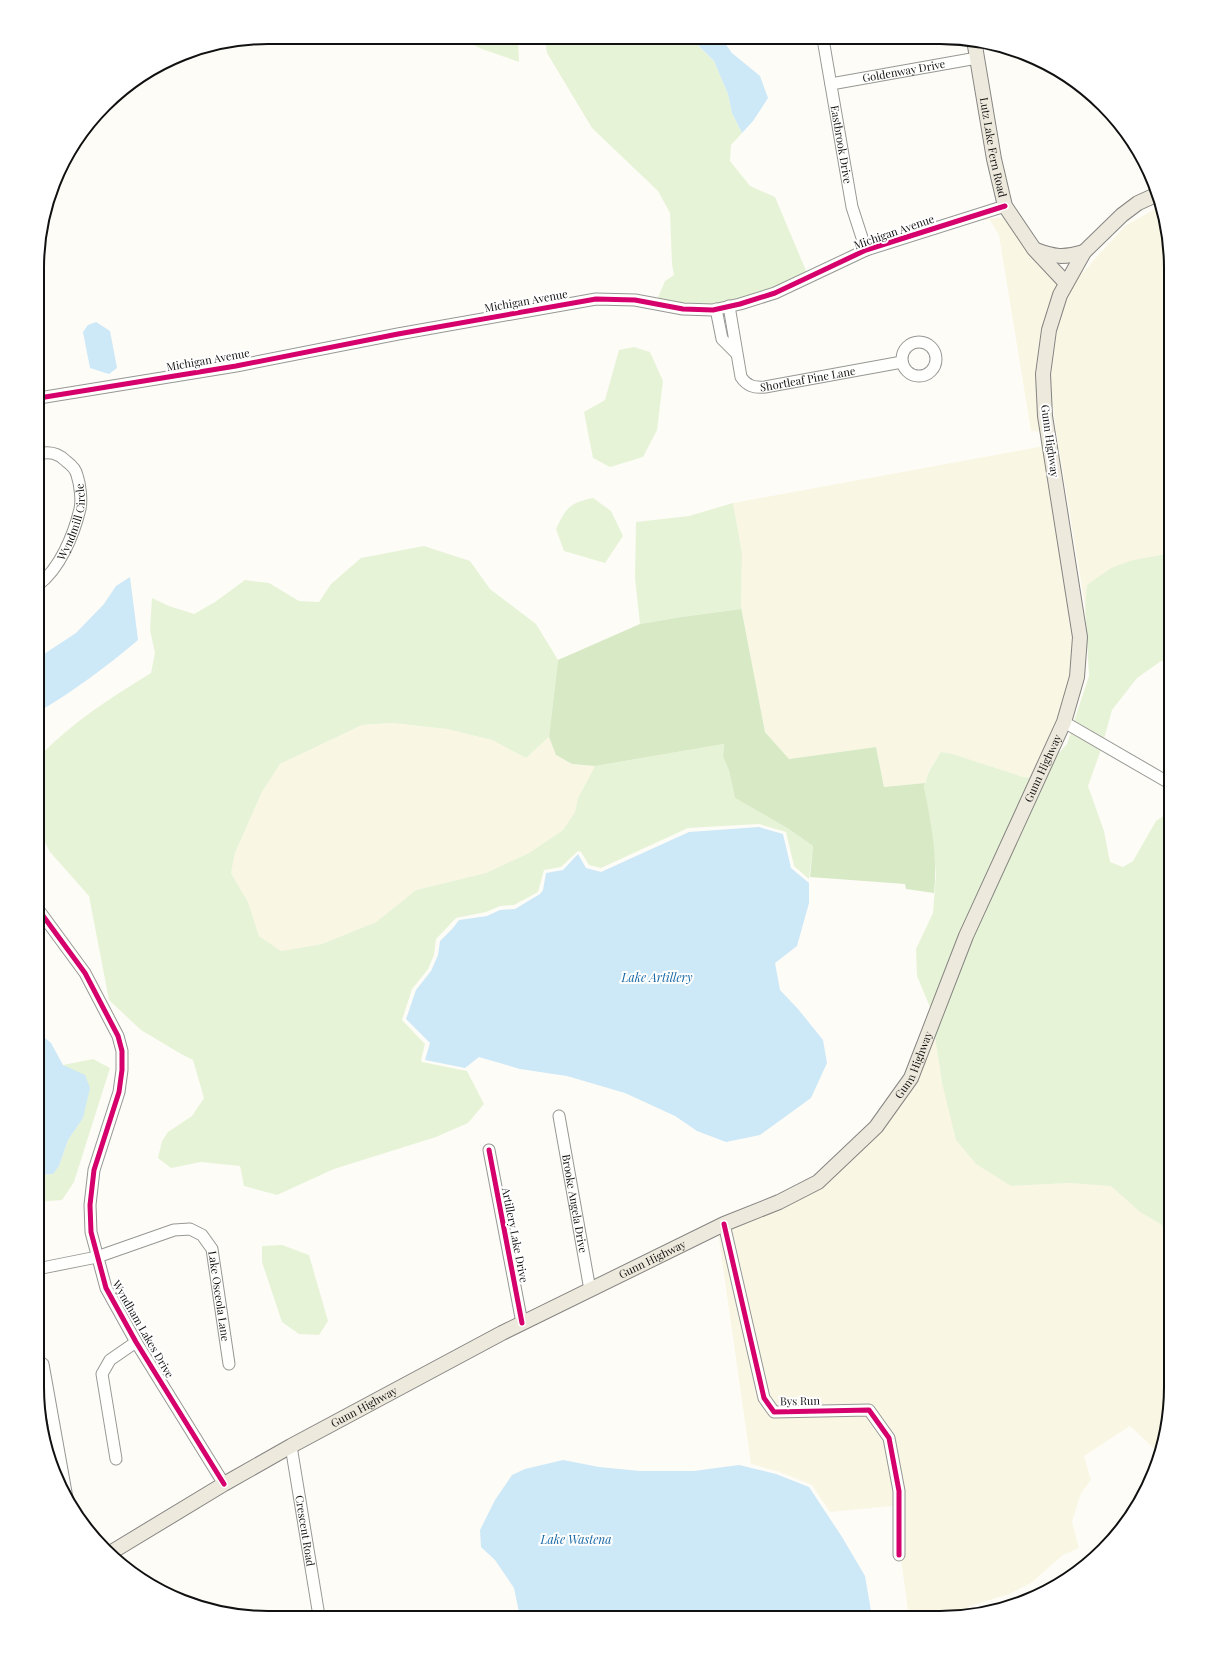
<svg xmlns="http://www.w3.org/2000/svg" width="1208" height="1655" viewBox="0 0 1208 1655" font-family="'Playfair Display',serif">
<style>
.farmland{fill:#f9f7e4}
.green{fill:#e7f3d7}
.forest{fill:#d8eac5}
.water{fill:#cde8f7}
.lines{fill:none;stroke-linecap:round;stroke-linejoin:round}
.minor-casing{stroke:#979795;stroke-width:13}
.major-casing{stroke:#858482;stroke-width:16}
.minor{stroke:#fffffe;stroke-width:11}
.major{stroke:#ede9dc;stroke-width:14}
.cycleway-casing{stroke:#fff;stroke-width:8}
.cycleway{stroke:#d6006c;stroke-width:5}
.labels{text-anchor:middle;stroke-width:4;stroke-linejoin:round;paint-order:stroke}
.street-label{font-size:11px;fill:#111;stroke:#fff}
.water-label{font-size:12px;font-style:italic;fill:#1768a6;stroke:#fff}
.rim{fill:none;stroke:#111;stroke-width:2}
</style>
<rect width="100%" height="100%" fill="#fdfcf7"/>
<g class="farmland">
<path d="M1162 205 1171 268V553L1133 560 1087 585 1085 605 1055 425 1050 380 1055 340 1064 304 1074 282 1125 226Z"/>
<path d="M1011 216 1065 281 1041 380 1077 609V677L1035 778 1023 777 953 754 941 752 929 770 925 783 884 787 876 747 789 759 765 732 741 607 742 553 733 503 1044 446 1043 432 1031 431 999 235 990 220H979Z"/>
<path d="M392 723 447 729 492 740 526 758 549 737 556 755 572 764 595 766 578 798 575 812 563 830 529 853 486 873 416 890 376 922 322 944 281 951 259 936 248 902 231 873 235 853 262 792 280 764 362 725Z"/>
<path d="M934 1030 942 1083 1011 1186 1069 1183 1111 1185 1140 1212 1162 1225 1171 1253 1170 1402 1160 1454 1130 1426 1084 1456 1091 1480 1081 1493 1072 1522 1079 1548 1063 1555 1031 1583 1009 1594 970 1606 958 1616 940 1618H909L901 1559 904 1558 903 1491 873 1407 776 1408 768 1396 729 1226 781 1206 879 1130Z"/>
<path d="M721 1230 770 1414H867L885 1439 895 1491 893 1506 830 1512 812 1485 777 1471 751 1464 718 1232Z"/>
</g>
<g class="green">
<path d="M459 38H518L519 62 482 49Z"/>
<path d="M551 38H691L714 61 728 94 732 113 742 133 731 145 730 161 750 186 775 197 807 273C774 289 735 307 697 305 684 305 670 302 657 300L665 281 674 275 672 264 670 213 658 191 592 128 547 53 545 41Z"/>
<path d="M634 347 650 352 663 381 657 430 643 457 610 467 593 458 584 412 605 400 619 350Z"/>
<path d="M593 498 611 511 623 536 605 563 564 551 556 529C566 508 569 503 593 498Z"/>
<path d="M733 503 742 553 741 609 681 617 640 624 635 578 636 522 689 516Z"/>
<path d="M424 546 470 561 490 589 536 624 558 660 549 737 526 758 492 740 447 729 392 723 362 725 280 764 262 792 235 853 231 873 248 902 259 936 281 951 322 944 376 922 416 890 486 873 529 853 563 830 575 812 578 798 595 766 724 744 723 756 729 771 735 798 787 828 813 846 809 879 794 866 786 832 759 824 688 828 601 868 589 865 581 852 578 851 561 867 544 870 538 892 514 905 500 906 486 912 456 918 436 939 434 955 428 969 412 989 402 1020 425 1044 421 1060 422 1062 467 1071 484 1104 468 1123 436 1137 334 1169 277 1195 244 1186 240 1166 201 1162 171 1168 158 1158 162 1141 168 1132 192 1116 204 1098 193 1060 181 1054 141 1030 109 1000 89 896 50 852 38 829V758C71 723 110 698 151 673L155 653 150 630 152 598 169 606 194 614 215 602 245 580 269 583 299 601 319 602 331 584 361 558Z"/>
<path d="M1171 553V661H1161L1137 678 1112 710 1104 739 1074 721 1089 676 1085 605 1087 585 1111 568 1133 560Z"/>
<path d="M1072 729 1102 747 1088 786 1104 831 1110 862 1123 867 1133 861 1156 821 1171 811V1253L1162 1225 1140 1212 1111 1186 1069 1183 1011 1186 976 1164 956 1140 942 1083 934 1030 970 937 1058 754 1067 744Z"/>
<path d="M941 752 953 754 1023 777 1035 778 932 1012 917 976 916 949 933 913 936 873 931 826 924 787 929 771Z"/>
<path d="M93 1059 110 1068 74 1182 62 1200 37 1202V1175L53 1174 59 1166 68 1140 83 1118 63 1065Z"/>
<path d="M282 1245 309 1255 328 1321 319 1335 299 1334 282 1322 262 1262V1246Z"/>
</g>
<path class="forest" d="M741 607 765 732 789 759 876 747 884 787 925 783 924 787C931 822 938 857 934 893L906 889 905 884 810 877 813 846 787 828 735 798 729 771 723 756 724 744 595 766 572 764 556 755 549 737 558 660 640 624 681 617 741 609Z"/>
<g class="water">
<path d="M691 38H721L732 53 760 76 768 98 753 121 742 133 732 113 728 94 714 61Z"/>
<path d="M96 322 110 331 117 368 109 374 90 368 83 332 88 325Z"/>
<path d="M130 577 138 640C106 667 74 691 38 712V658L76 633 104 604 116 586Z"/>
<path d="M759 827 783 834 791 868 809 883V903L797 946 775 963 780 990 798 1009 823 1040 827 1063 811 1098 760 1135 726 1142 697 1131 675 1116 625 1093 567 1076 520 1069 479 1057 465 1068 425 1060 430 1043 406 1019 416 990 431 971 438 955 440 941 453 928 459 920 487 916 500 910 515 909 540 894 543 890 546 873 563 870 578 854 586 868 601 872 689 832Z"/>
<path d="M38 1032 51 1043 63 1065 85 1075 90 1088 83 1118 68 1140 59 1166 53 1174 37 1175Z"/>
<path d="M563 1460 599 1467 640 1471H694L739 1465 776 1474 809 1487 842 1537 865 1576 871 1611 868 1618 520 1617 514 1588 495 1560 481 1547 480 1530 495 1500 512 1475 525 1469Z"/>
</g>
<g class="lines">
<defs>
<g id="minor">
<path id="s1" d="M823 39 852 207 866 250"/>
<path id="s2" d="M831 84 977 58"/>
<path id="s3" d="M729 306 741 377C747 386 754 388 765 387L902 362"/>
<path d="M716 309 722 339 736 353"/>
<circle cx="919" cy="359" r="17"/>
<path d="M39 398 236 366 398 334 596 299 635 300 683 309 713 310 740 304 775 293 866 250 1005 206"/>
<path id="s4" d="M38 585C60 569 74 534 80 509 82 500 80 484 77 475 76 470 70 464 66 461 58 453 50 451 39 454"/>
<path d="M1064 722 1171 784"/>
<path d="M38 909 85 973 118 1036 122 1051V1070L119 1092 94 1170 90 1205 91 1232 106 1288 136 1342 224 1484"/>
<path id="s5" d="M559 1116 590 1290"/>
<path d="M489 1150 522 1323"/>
<path d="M724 1224 764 1398 774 1412 869 1410 889 1438 899 1491V1555"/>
<path id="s6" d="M37 1269 97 1257 174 1230 190 1229 202 1235 212 1249 229 1364"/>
<path d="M43 1364 67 1498"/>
<path id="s7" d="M291 1446 319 1616"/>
<path d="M116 1459 102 1374 110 1360 136 1342"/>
</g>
<g id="major">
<path id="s8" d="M974 40 994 159 1005 206 1034 249 1065 282"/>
<path d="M1036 250C1054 257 1064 258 1084 252"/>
<path id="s9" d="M110 1553 224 1484 291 1446 502 1333 724 1224 779 1202 818 1182 876 1127 911 1078 966 936 1064 722 1077 677 1080 637 1045 416 1043 374 1049 330 1060 295 1084 252 1122 215 1138 203 1158 194"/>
</g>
</defs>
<use href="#minor" class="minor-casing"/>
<use href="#major" class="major-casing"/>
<use href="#minor" class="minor"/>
<use href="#major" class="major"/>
<defs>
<g id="cycleway">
<path d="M39 398 236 366 398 334 596 299 635 300 683 309 713 310 740 304 775 293 866 250 1005 206"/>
<path d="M38 909 85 973 118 1036 122 1051V1070L119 1092 94 1170 90 1205 91 1232 106 1288 136 1342 224 1484"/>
<path d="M489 1150 522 1323"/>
<path d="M724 1224 764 1398 774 1412 869 1410 889 1438 899 1491V1555"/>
</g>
</defs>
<use href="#cycleway" class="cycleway-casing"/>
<use href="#cycleway" class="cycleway"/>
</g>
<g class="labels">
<g class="street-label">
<text dy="4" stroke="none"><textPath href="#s2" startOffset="74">Goldenway Drive</textPath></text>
<text dy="4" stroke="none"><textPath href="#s1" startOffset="107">Eastbrook Drive</textPath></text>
<text dy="4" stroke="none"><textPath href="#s8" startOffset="109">Lutz Lake Fern Road</textPath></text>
<text transform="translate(894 232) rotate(-19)" y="4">Michigan Avenue</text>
<text transform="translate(526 301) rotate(-10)" y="4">Michigan Avenue</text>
<text transform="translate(208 360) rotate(-10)" y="4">Michigan Avenue</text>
<text dy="4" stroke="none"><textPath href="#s3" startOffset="143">Shortleaf Pine Lane</textPath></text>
<text transform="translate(1050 441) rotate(82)" y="4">Gunn Highway</text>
<text dy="4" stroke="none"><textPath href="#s4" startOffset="74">Wyndmill Circle</textPath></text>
<text dy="4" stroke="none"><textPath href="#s9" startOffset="1277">Gunn Highway</textPath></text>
<text dy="4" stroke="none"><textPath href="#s9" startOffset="953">Gunn Highway</textPath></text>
<text dy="4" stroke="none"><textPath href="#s5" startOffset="89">Brooke Angela Drive</textPath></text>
<text transform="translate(515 1235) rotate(79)" y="4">Artillery Lake Drive</text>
<text dy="4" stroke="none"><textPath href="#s9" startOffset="617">Gunn Highway</textPath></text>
<text dy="4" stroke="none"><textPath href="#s6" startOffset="237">Lake Osceola Lane</textPath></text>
<text transform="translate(143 1329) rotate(60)" y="4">Wyndham Lakes Drive</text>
<text transform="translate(800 1401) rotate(-1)" y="4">Bys Run</text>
<text dy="4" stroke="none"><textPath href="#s9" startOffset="293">Gunn Highway</textPath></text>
<text dy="4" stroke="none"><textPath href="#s7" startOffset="86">Crescent Road</textPath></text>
</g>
<g class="water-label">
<text x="657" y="982">Lake Artillery</text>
<text x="576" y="1544">Lake Wastena</text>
</g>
</g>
<path d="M0 0H1208V1655H0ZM268 44H940A224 224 0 0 1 1164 268V1387A224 224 0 0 1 940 1611H268A224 224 0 0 1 44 1387V268A224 224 0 0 1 268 44Z" fill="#fff" fill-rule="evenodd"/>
<path class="rim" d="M268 44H940A224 224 0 0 1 1164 268V1387A224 224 0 0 1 940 1611H268A224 224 0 0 1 44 1387V268A224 224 0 0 1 268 44Z"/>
</svg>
